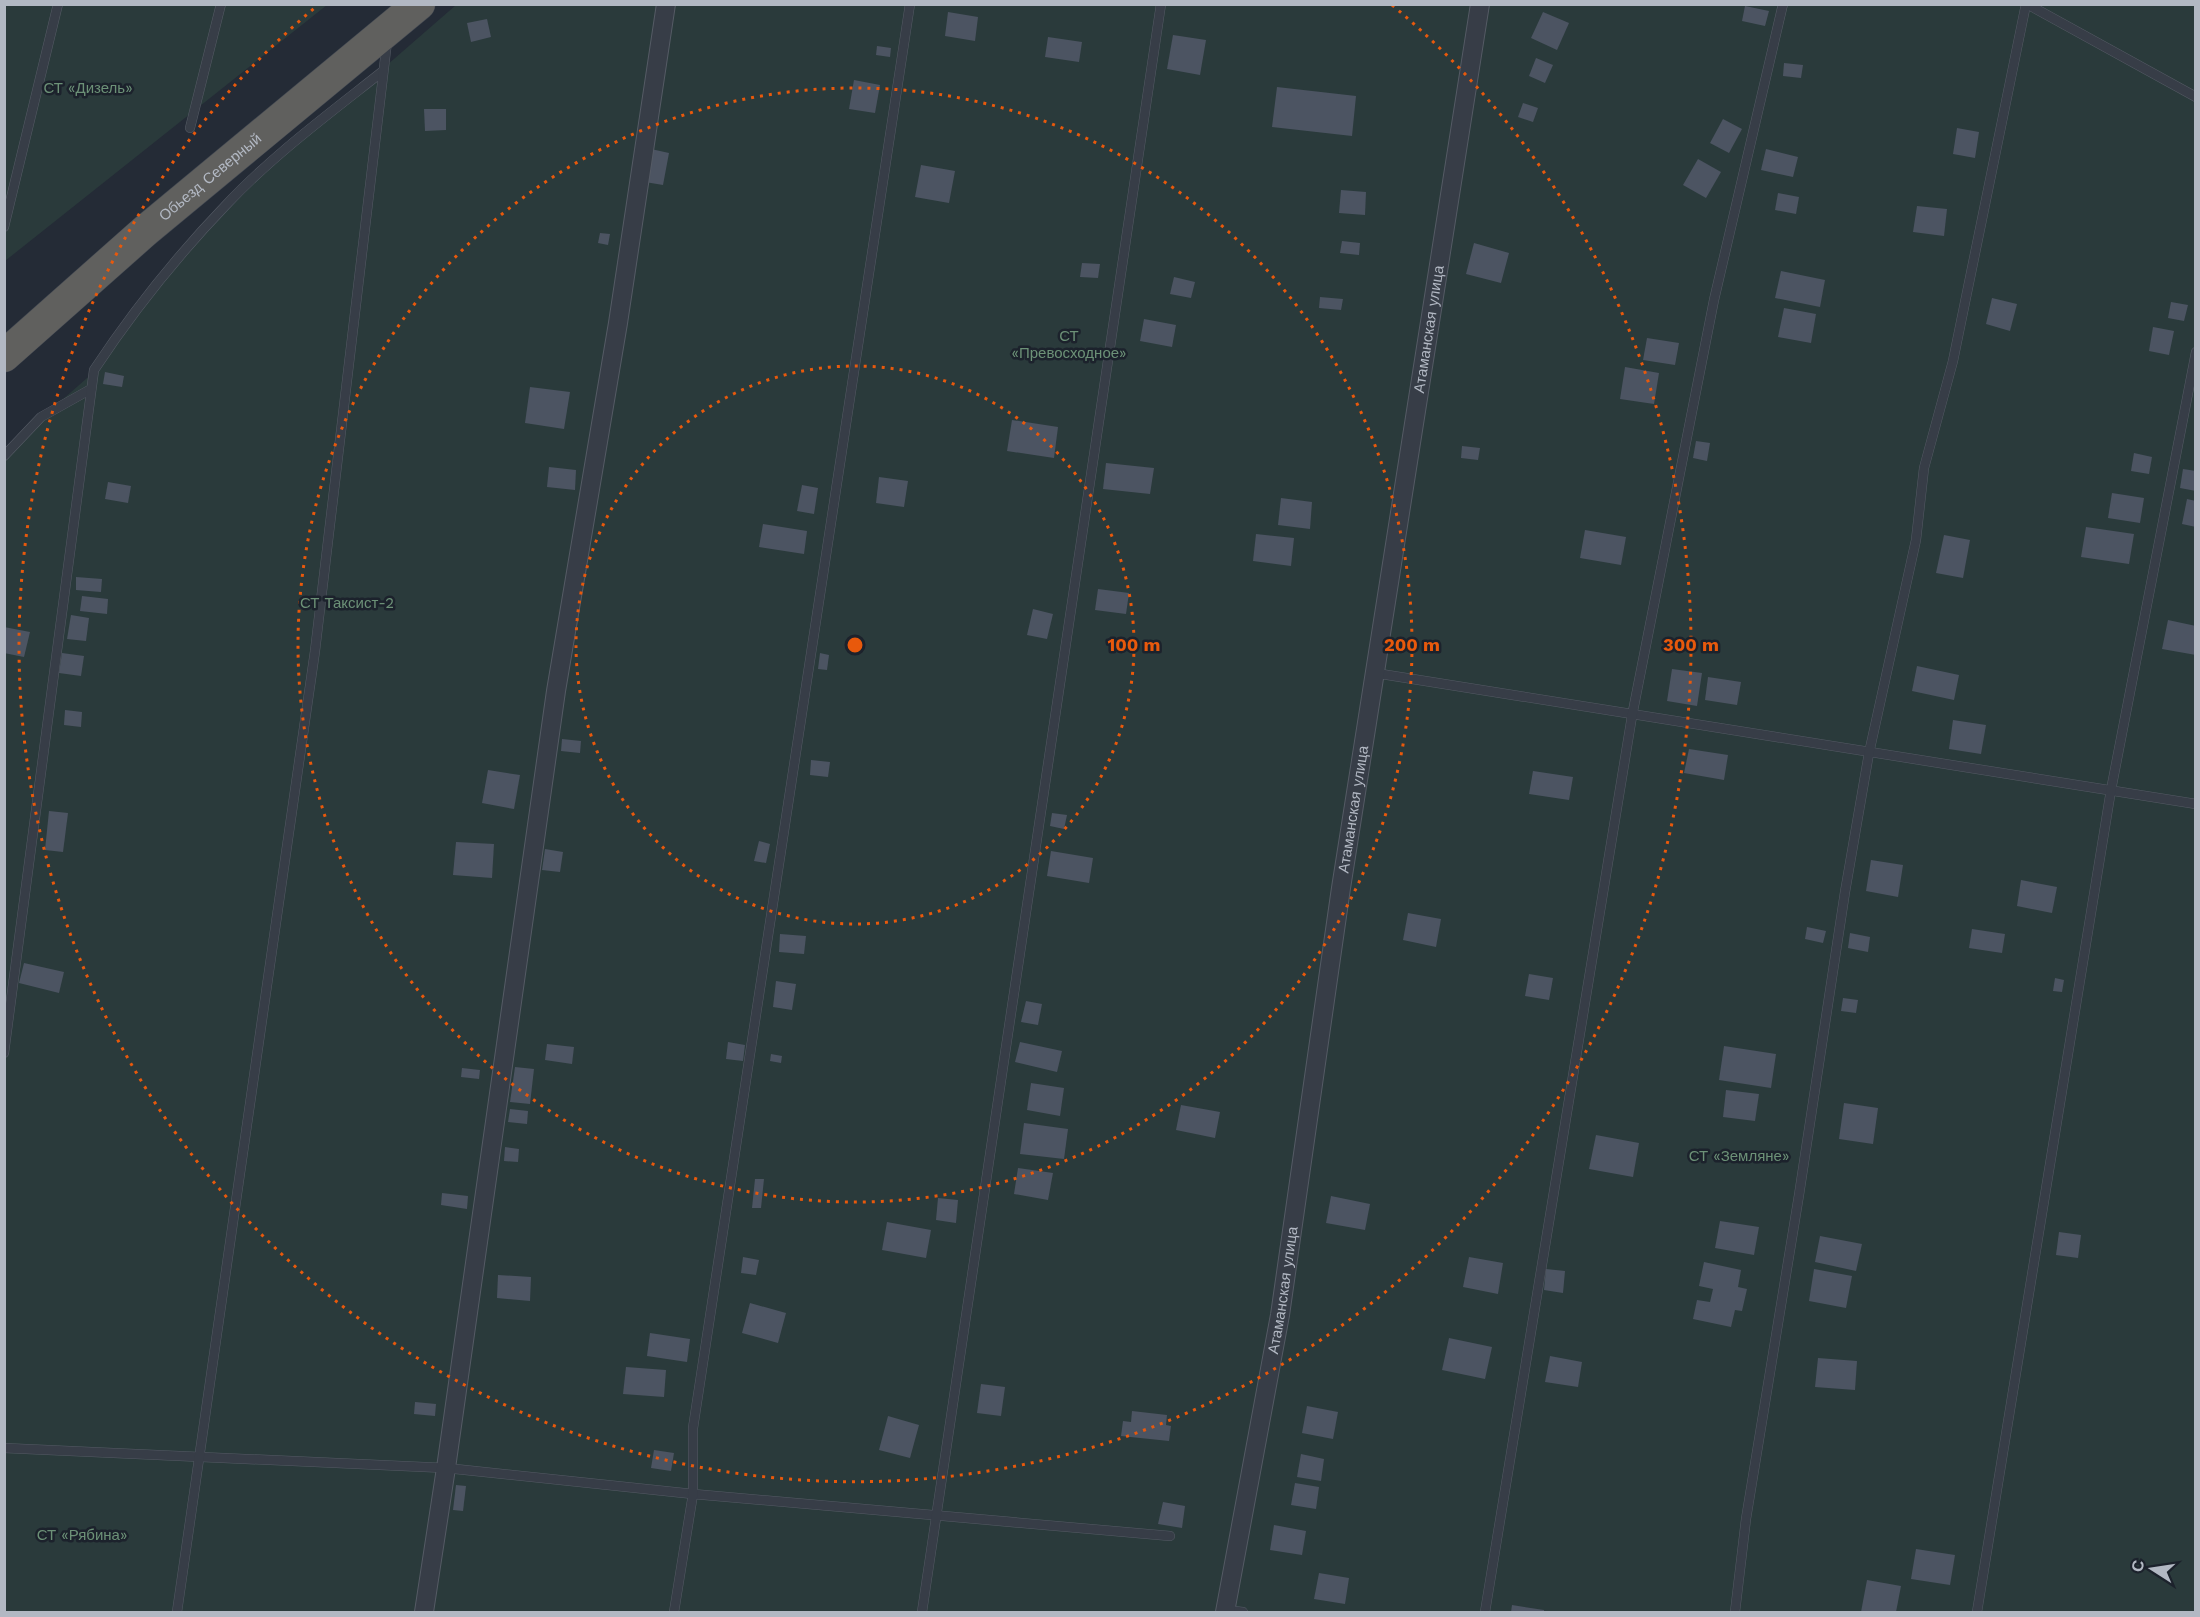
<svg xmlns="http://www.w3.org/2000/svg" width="2200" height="1617" viewBox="0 0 2200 1617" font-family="'Work Sans',sans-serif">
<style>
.green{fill:#2a3a3b}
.building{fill:#4c5462}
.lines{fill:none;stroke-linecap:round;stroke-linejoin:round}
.service-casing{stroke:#555b65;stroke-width:10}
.minor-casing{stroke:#555b65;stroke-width:20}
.trunk-casing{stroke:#424852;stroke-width:33}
.service{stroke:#373d47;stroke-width:9}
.minor{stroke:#373d47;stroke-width:18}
.trunk{stroke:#60605e;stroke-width:32}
.ring{fill:none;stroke:#e8590c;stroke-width:3;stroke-dasharray:3 6}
.labels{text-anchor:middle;stroke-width:5;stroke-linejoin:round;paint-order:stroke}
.park-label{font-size:15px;fill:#6c9177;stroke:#1c222c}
.street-label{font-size:15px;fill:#b2b8c3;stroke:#1c222c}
.centre{fill:#e8590c;stroke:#1c222c;stroke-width:3}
.ring-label{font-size:18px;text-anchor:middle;font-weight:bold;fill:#e8590c;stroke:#1c222c;stroke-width:5;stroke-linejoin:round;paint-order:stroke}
</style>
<rect width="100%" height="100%" fill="#242b36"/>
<g class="green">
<path d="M5 5H327L5 261Z"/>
<path d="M456 5H2195V1612H5L4 451 95 371 173 265 271 166Z"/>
</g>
<g class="building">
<path d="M1745 6 1769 11 1765 26 1742 21Z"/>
<path d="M948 12 978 17 975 41 945 36Z"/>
<path d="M1543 12 1569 23 1557 50 1531 38Z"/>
<path d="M487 19 491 37 471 42 467 23Z"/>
<path d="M1173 35 1206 40 1200 75 1167 69Z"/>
<path d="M1048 37 1082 42 1079 62 1045 57Z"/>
<path d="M877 46 891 48 890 57 876 55Z"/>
<path d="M1536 58 1553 65 1545 83 1529 76Z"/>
<path d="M1784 63 1803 65 1801 78 1783 76Z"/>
<path d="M854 80 880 85 875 113 849 109Z"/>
<path d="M1277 87 1356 96 1352 136 1272 127Z"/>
<path d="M1523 103 1538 108 1533 122 1518 117Z"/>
<path d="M424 109H446V130L425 131Z"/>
<path d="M1723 119 1742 129 1729 153 1710 143Z"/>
<path d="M1957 128 1979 132 1975 158 1953 154Z"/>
<path d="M651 149 669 153 663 185 645 182Z"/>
<path d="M1766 149 1798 157 1793 177 1761 170Z"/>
<path d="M1698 159 1721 172 1706 198 1683 185Z"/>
<path d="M921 165 955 171 949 203 915 197Z"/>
<path d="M1341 190 1366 192 1365 215 1339 213Z"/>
<path d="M1778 193 1799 197 1796 214 1775 210Z"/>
<path d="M1917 206 1947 209 1944 236 1913 232Z"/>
<path d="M600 233 610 234 608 245 598 243Z"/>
<path d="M1342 241 1360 243 1359 255 1340 253Z"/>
<path d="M1474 243 1509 253 1501 283 1466 274Z"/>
<path d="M1082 263 1100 264 1098 278 1080 277Z"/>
<path d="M1781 271 1825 280 1820 307 1775 298Z"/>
<path d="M1174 277 1195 282 1191 298 1170 294Z"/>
<path d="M1320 297 1343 299 1341 310 1319 308Z"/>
<path d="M1992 298 2017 304 2010 331 1986 324Z"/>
<path d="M2171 302 2188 305 2184 321 2168 318Z"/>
<path d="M1784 308 1816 314 1811 343 1778 337Z"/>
<path d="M1144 319 1176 325 1172 347 1140 341Z"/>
<path d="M2153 327 2174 331 2169 355 2149 351Z"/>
<path d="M1647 338 1679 343 1675 365 1643 360Z"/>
<path d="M1625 367 1659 373 1654 404 1620 399Z"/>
<path d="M105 372 124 376 122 387 103 384Z"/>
<path d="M530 387 570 392 564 429 525 423Z"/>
<path d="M1012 420 1058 427 1054 458 1007 451Z"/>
<path d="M1696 441 1710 443 1707 461 1693 458Z"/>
<path d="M1462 446 1480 448 1478 460 1461 458Z"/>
<path d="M2134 453 2152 457 2149 474 2131 471Z"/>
<path d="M1106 463 1154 468 1150 494 1103 489Z"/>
<path d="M549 467 576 470 575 490 547 487Z"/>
<path d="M2183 469 2196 471V491L2180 488Z"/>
<path d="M879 477 908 481 904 507 876 503Z"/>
<path d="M108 482 131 486 128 503 105 499Z"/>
<path d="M802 485 818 488 814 514 797 511Z"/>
<path d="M2112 493 2144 498 2140 523 2108 518Z"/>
<path d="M1281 498 1312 502 1310 529 1278 525Z"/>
<path d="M2187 499 2196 501V527L2182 524Z"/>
<path d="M763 524 807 531 804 554 759 547Z"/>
<path d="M2086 527 2134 534 2129 564 2081 557Z"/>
<path d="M1585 530 1626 537 1621 565 1580 558Z"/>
<path d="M1256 534 1294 538 1291 566 1253 561Z"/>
<path d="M1944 535 1970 540 1963 578 1936 573Z"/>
<path d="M76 577 102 579 101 592 76 590Z"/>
<path d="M1098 589 1129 593 1126 614 1095 610Z"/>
<path d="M82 596 108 599 107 614 80 611Z"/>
<path d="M1033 609 1053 614 1047 639 1027 635Z"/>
<path d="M71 615 89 618 86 641 67 639Z"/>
<path d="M2168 620 2196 626V655L2162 649Z"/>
<path d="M4 627 30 632 24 657 4 653Z"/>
<path d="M62 653 84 656 81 676 59 673Z"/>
<path d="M820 653 829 655 827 670 818 669Z"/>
<path d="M1917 666 1959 675 1954 700 1912 691Z"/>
<path d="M1672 669 1702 673 1697 706 1667 701Z"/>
<path d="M1708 677 1741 682 1737 705 1705 700Z"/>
<path d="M65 710 82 712 81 727 64 725Z"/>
<path d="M1953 720 1986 725 1981 754 1949 749Z"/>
<path d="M562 739 581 741 580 753 561 751Z"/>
<path d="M1689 749 1728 755 1724 780 1684 773Z"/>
<path d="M811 760 830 762 828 777 810 775Z"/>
<path d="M488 770 520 775 514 809 482 803Z"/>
<path d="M1533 771 1573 777 1569 800 1529 794Z"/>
<path d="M49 811 68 813 63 852 45 850Z"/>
<path d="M1052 813 1067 815 1064 829 1050 826Z"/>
<path d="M759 841 770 844 766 863 754 861Z"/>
<path d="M456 842 494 844 492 878 453 875Z"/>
<path d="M545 849 563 852 560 872 542 870Z"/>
<path d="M1051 851 1093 858 1089 883 1047 876Z"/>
<path d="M1871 860 1903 865 1898 897 1866 891Z"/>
<path d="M2021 880 2057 887 2052 913 2017 906Z"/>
<path d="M1408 913 1441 919 1436 947 1403 940Z"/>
<path d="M1807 927 1826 931 1823 943 1805 939Z"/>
<path d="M1972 929 2005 934 2002 953 1969 948Z"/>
<path d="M1850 933 1870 937 1868 952 1848 948Z"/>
<path d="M780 934 806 936 804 954 779 952Z"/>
<path d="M24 963 64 972 59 993 19 983Z"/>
<path d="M1529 974 1553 978 1549 1000 1525 996Z"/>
<path d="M2055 978 2064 980 2062 992 2053 991Z"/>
<path d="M776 981 796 984 792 1010 773 1007Z"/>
<path d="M1843 998 1858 1000 1856 1013 1841 1011Z"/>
<path d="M1026 1001 1042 1004 1038 1025 1021 1022Z"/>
<path d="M728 1042 745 1045 743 1061 726 1059Z"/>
<path d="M1020 1042 1062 1051 1057 1072 1015 1062Z"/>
<path d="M547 1044 574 1047 572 1064 545 1060Z"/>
<path d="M1724 1046 1776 1054 1771 1088 1719 1080Z"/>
<path d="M771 1054 782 1056 781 1063 770 1061Z"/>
<path d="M515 1067 534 1069 530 1104 510 1102Z"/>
<path d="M462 1068 480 1070 479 1079 461 1077Z"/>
<path d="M1031 1083 1064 1088 1060 1116 1027 1110Z"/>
<path d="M1726 1090 1759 1094 1755 1121 1723 1117Z"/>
<path d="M1844 1103 1878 1108 1873 1144 1839 1139Z"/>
<path d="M1181 1105 1220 1112 1215 1138 1176 1130Z"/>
<path d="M510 1109 528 1111 527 1124 508 1122Z"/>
<path d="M1024 1123 1068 1129 1064 1159 1020 1154Z"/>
<path d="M1596 1135 1639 1143 1633 1177 1589 1169Z"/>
<path d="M505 1147 519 1149 518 1162 504 1161Z"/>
<path d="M1018 1168 1053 1173 1048 1200 1014 1194Z"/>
<path d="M755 1179H764L761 1208H752Z"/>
<path d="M442 1193 468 1196 467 1209 441 1205Z"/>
<path d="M1331 1196 1370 1204 1365 1230 1326 1223Z"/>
<path d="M938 1198 958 1200 956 1223 936 1220Z"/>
<path d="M1720 1221 1759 1227 1754 1255 1715 1248Z"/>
<path d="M887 1222 931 1230 926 1258 882 1250Z"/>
<path d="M2059 1232 2081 1235 2078 1258 2056 1255Z"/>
<path d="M1820 1236 1862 1244 1856 1271 1815 1262Z"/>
<path d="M743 1257 759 1260 756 1275 741 1273Z"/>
<path d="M1469 1257 1503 1263 1498 1294 1463 1287Z"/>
<path d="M1704 1262 1741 1270 1738 1287 1747 1289 1742 1311 1735 1310 1731 1327 1693 1319 1697 1300 1710 1302 1713 1289 1699 1286Z"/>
<path d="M1546 1269 1565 1271 1563 1293 1544 1290Z"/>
<path d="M1814 1269 1852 1276 1846 1308 1809 1301Z"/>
<path d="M498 1275 531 1277 530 1301 497 1298Z"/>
<path d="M750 1303 786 1313 778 1343 742 1333Z"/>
<path d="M650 1333 690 1339 687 1362 647 1356Z"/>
<path d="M1449 1338 1492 1347 1485 1379 1442 1370Z"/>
<path d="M1550 1356 1582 1362 1578 1387 1545 1382Z"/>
<path d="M1818 1358 1857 1361 1855 1390 1815 1387Z"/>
<path d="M626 1367 666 1370 664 1397 623 1394Z"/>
<path d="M981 1384 1005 1387 1001 1416 977 1413Z"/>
<path d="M415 1402 436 1404 435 1416 414 1414Z"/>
<path d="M1307 1406 1338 1412 1333 1439 1302 1433Z"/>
<path d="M1132 1411 1167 1415 1166 1425 1171 1426 1169 1441 1121 1436 1123 1421 1131 1422Z"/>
<path d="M888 1416 919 1425 910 1458 879 1450Z"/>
<path d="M654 1450 674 1453 671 1471 651 1468Z"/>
<path d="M1301 1454 1324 1459 1321 1481 1297 1477Z"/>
<path d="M1295 1483 1319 1487 1316 1509 1291 1505Z"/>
<path d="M456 1485 466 1486 463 1511 453 1510Z"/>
<path d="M1163 1502 1185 1506 1182 1528 1158 1524Z"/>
<path d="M1274 1525 1306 1531 1302 1555 1270 1550Z"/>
<path d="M1916 1549 1955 1555 1950 1585 1911 1579Z"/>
<path d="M1319 1573 1349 1578 1345 1604 1314 1599Z"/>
<path d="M1867 1580 1901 1586 1896 1612H1861Z"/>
<path d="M1512 1605 1544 1610V1612H1511Z"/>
</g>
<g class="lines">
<defs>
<g id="service">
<path d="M2027 4 2196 97"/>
<path d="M190 128 221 4"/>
<path d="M4 227 58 4"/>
<path d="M4 456 41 417 91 389"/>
<path d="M1375 673 2196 804"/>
<path d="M4 1053 94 370C133 311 177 256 226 205 273 155 330 113 383 71"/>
<path d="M4 1448 446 1468 693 1494 1170 1536"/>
<path d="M1225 1610 1243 1612"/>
<path d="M177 1612 315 651 387 42"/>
<path d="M674 1612 693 1494V1428L910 4"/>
<path d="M922 1612 1161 4"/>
<path d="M1485 1612 1632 716 1714 300 1783 4"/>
<path d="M1735 1612 1746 1519 1799 1195 1845 892 1869 753 1916 540 1924 468 1953 361 2026 4"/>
<path d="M1977 1612 2111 790 2196 352"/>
</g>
<g id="minor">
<path d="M424 1612 446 1468 556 691 618 323 666 4"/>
<path id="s1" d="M1225 1612 1280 1315 1341 888 1480 4"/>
</g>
<g id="trunk">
<path id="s2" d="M4 356 145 231 419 4"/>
</g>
</defs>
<use href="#service" class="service-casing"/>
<use href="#minor" class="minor-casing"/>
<use href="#trunk" class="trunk-casing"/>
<use href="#service" class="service"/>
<use href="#minor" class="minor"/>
<use href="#trunk" class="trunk"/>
</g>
<g class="ring">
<circle cx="855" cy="645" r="279"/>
<circle cx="855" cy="645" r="557"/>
<path d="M1392 5A836 836 0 1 1 318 5"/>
</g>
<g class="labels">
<g class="park-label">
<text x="88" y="93">СТ «Дизель»</text>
<text x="1069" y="341">СТ<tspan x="1069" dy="17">«Превосходное»</tspan></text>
<text x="347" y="608">СТ Таксист-2</text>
<text x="1739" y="1161">СТ «Земляне»</text>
<text x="82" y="1540">СТ «Рябина»</text>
</g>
<g class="street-label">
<text dy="5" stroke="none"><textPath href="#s2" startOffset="273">Обьезд Северный</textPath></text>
<text dy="5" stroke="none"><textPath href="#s1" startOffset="1299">Атаманская улица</textPath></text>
<text dy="5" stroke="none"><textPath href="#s1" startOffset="813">Атаманская улица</textPath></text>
<text dy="5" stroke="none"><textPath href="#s1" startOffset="327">Атаманская улица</textPath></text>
</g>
</g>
<circle cx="855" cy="645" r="9" class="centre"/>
<g class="ring-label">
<text x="1134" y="651">100 m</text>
<text x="1412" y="651">200 m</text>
<text x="1691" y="651">300 m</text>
</g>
<rect width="2200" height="1617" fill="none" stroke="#b2b8c3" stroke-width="12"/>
<g transform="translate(2152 1569) rotate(282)" stroke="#1c222c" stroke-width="4.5" paint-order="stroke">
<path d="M0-4.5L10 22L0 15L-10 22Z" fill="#b2b8c3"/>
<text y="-9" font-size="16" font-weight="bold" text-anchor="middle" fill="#b2b8c3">С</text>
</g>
</svg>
